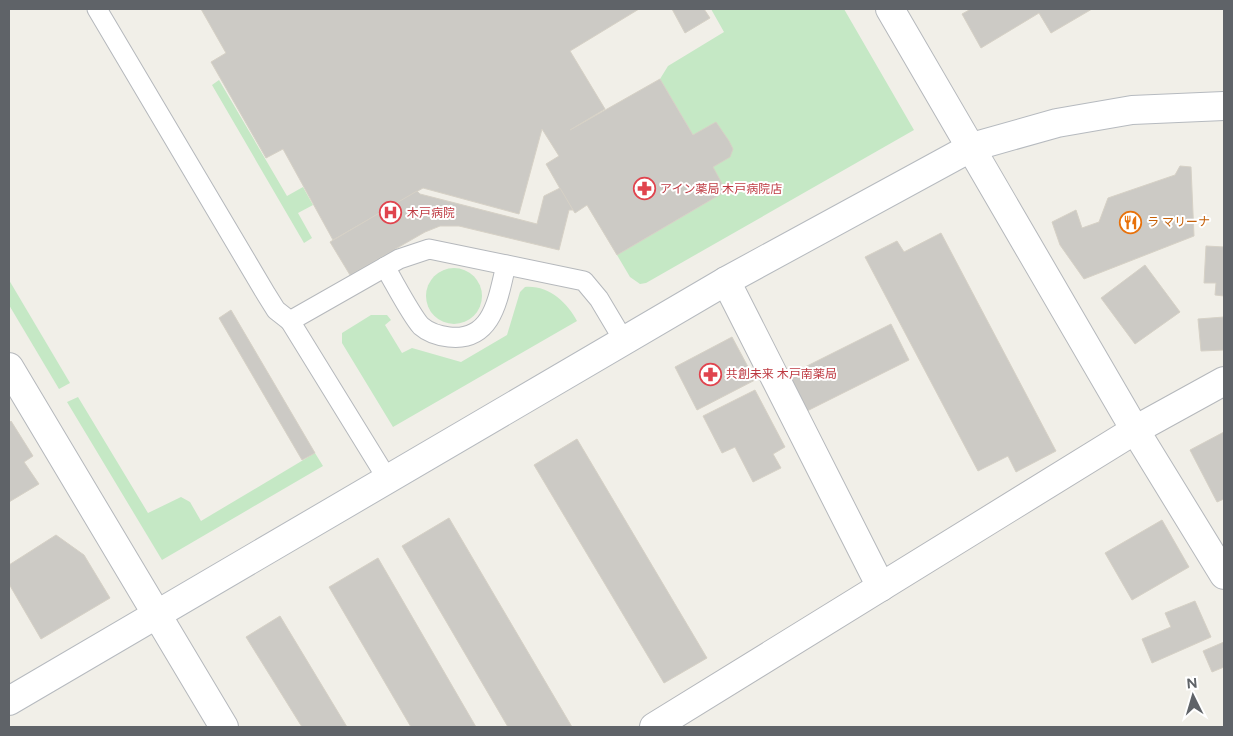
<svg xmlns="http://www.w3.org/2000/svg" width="1233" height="736" viewBox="0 0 1233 736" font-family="Figtree,'Noto Sans JP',sans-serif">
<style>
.green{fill:#c5e8c5}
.building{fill:#cccac5;stroke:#d6d1c6}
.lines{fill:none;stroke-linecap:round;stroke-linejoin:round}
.lane-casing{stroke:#b5b8bc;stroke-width:21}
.street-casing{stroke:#b5b8bc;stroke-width:30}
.secondary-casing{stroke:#b6babf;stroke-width:30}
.lane{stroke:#fff;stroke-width:19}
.street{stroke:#fff;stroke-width:28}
.secondary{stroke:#fff;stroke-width:28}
.labels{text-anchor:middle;stroke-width:4;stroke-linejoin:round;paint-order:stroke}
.health-label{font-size:12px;fill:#be3a42;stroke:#fff;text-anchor:start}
.food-label{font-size:12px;fill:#c56008;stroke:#fff;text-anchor:start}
</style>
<rect width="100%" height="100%" fill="#f1efe8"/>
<g class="green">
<path d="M711 9H844L914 130 646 283 640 284 630 277 617 255 726 191 660 79 668 66 724 32Z"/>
<path d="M219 80 287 196 303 187 313 205 298 213 312 238 304 243 212 85Z"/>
<circle cx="454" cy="296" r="28"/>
<path d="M9 280 70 383 59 389 9 305Z"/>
<path d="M525 287C548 285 567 302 577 321L393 427 342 343V333L371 315H387L391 320 385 325 402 353 412 348 461 362 507 335 520 292Z"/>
<path d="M78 397 148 513 181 497 190 502 201 521 315 453 323 466 162 560 67 402Z"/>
</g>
<g class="building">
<path d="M201 9H639L570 51 605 109 570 130 660 79 693 135 716 122 729 141 733 149 730 157 713 167 726 191 617 255 587 205 575 213 566 199 546 164 559 156 542 129 519 214 423 188 333 240 283 149 266 158 211 62 226 53Z"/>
<path d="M672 9H704L710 18 685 33Z"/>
<path d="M971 9H1092L1051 33 1039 13 981 48 962 14Z"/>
<path d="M1180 166 1191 167 1194 236 1084 279 1060 245 1052 222 1076 210 1082 228 1099 222 1108 198 1175 175Z"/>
<path d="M560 188 573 210H569L559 250 459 226H440L425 232 350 275 330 242 417 191 420 194 537 224 544 196Z"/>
<path d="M941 233 1056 451 1016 472 1008 456 978 471 865 257 897 241 904 252Z"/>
<path d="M1206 246 1224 247V296L1215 295 1216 283H1204Z"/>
<path d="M1145 265 1180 312 1135 344 1101 298Z"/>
<path d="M231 310 315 453 302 460 219 318Z"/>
<path d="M1224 317V350L1201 351 1198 319Z"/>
<path d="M891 324 909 360 807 411 789 375Z"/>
<path d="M732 337 755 380 697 410 675 367Z"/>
<path d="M755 390 785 447 773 454 781 468 753 482 735 447 722 453 703 416Z"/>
<path d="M11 421 33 456 24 462 39 484 9 502V423Z"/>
<path d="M1224 432V499L1217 502 1190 450Z"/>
<path d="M577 439 707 658 664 683 534 465Z"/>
<path d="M449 518 572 727H508L402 546Z"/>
<path d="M1162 520 1189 567 1132 600 1105 553Z"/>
<path d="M56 535 84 555 110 598 41 639 9 584V565Z"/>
<path d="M378 558 476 727H411L329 587Z"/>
<path d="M1195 601 1211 637 1152 663 1142 639 1171 627 1165 613Z"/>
<path d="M280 616 347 727H302L246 637Z"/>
<path d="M1224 642V667L1212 672 1203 651Z"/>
</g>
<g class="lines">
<defs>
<g id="lane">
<path d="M97 9 266 294 276 310 290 321"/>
<path d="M385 267C394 282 411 315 421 326 429 333 440 336 449 337 493 342 498 298 506 265"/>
<path d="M388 480 290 321 399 259 429 249 584 281 599 299 624 341"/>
</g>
<g id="street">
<path d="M890 9 1135 430 1224 575"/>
<path d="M726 281 881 587"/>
<path d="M9 367 224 727"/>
<path d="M654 727 1135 430 1224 381"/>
</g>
<path id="secondary" d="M9 701 726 281 972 147 1057 123 1132 110 1224 106"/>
</defs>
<use href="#lane" class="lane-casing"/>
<use href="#street" class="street-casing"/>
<use href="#secondary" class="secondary-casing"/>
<use href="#lane" class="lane"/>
<use href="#street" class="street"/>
<use href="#secondary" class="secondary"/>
</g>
<defs>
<symbol id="pharmacy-ring" viewBox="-11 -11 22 22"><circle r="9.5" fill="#fff" stroke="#e0444e" stroke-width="1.5"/><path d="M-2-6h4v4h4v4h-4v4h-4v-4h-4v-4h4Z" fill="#e0444e"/></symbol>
<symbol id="hospital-ring" viewBox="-11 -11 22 22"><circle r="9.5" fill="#fff" stroke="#e0444e" stroke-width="1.5"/><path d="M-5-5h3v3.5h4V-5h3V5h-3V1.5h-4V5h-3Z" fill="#e0444e"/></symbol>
<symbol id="restaurant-ring" viewBox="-11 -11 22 22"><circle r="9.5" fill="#fff" stroke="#e8710a" stroke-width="1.5"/><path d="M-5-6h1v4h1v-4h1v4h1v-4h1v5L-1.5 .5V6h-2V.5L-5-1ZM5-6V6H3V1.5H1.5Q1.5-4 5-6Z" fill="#e8710a"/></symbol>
</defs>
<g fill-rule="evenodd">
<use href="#pharmacy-ring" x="632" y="176" width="25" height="25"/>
<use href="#hospital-ring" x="378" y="200" width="25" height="25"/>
<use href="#restaurant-ring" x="1118" y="210" width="25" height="25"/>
<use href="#pharmacy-ring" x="698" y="362" width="25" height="25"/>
</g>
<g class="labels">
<g class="health-label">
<text x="660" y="193">アイン薬局 木戸病院店</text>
<text x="407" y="217">木戸病院</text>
<text x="726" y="378">共創未来 木戸南薬局</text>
</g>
<g class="food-label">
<text x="1147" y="226">ラ マリーナ</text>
</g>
</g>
<rect width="1233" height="736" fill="none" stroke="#5f6368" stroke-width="20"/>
<g transform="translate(1193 696) rotate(355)" stroke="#ffffff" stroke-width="4" paint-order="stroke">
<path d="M0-4L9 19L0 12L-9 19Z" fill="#5f6368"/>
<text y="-8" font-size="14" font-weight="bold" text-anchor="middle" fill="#5f6368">N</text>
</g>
</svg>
